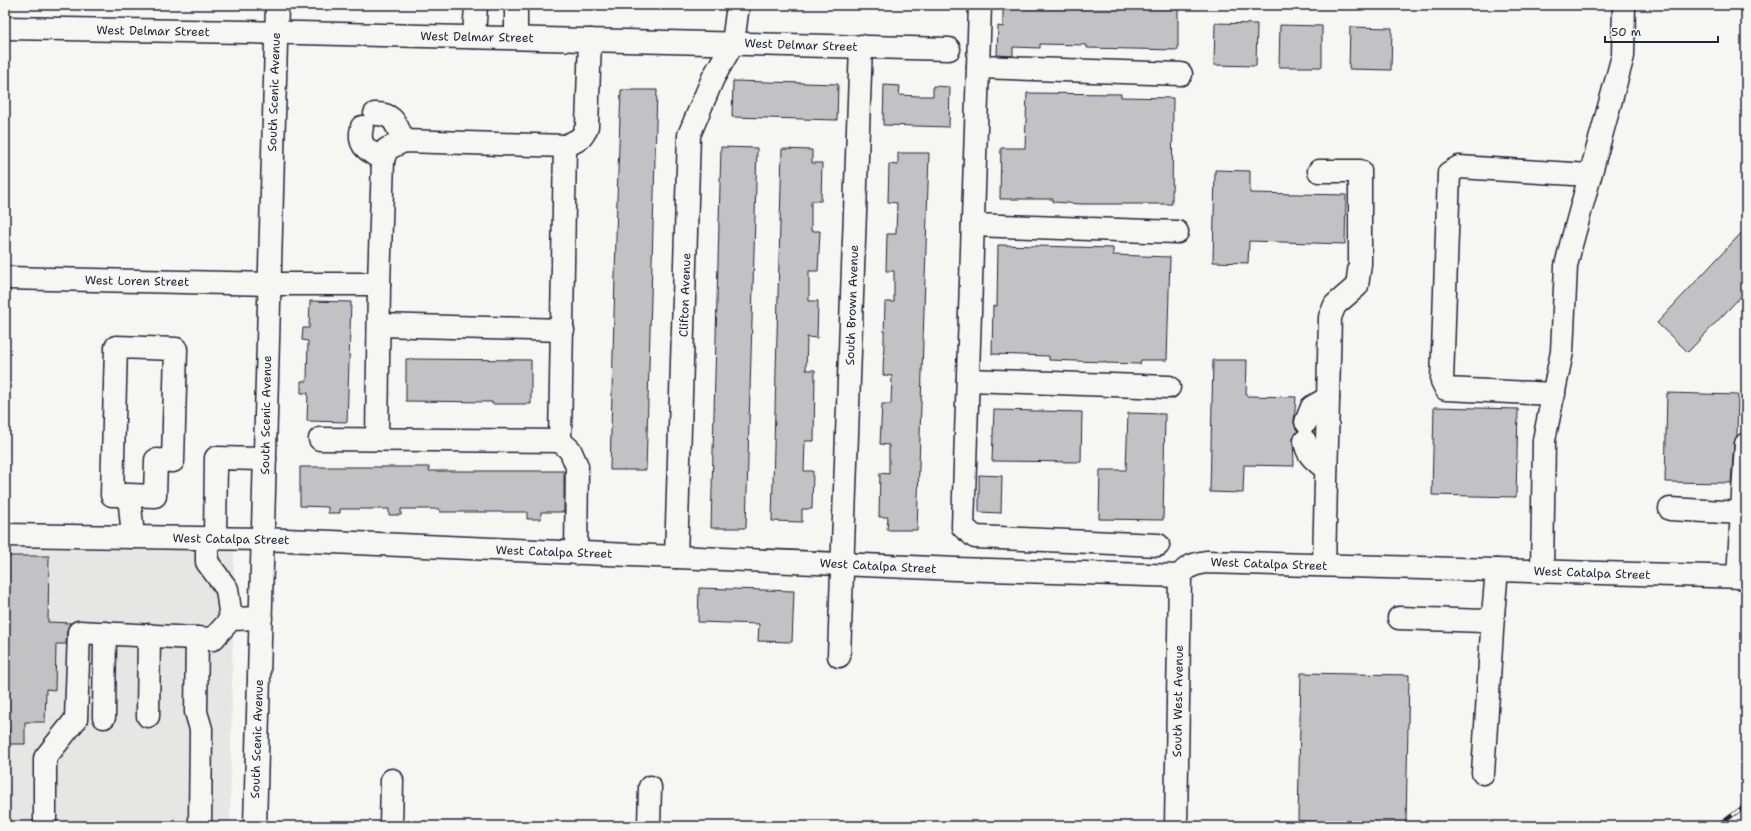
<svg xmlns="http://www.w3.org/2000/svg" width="1751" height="831" viewBox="0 0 1751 831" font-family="'Shantell Sans',sans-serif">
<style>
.built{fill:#e6e6e4}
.building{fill:#c2c2c4;stroke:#22223b}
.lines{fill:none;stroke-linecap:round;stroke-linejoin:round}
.minor-casing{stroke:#22223b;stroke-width:25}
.major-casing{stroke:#22223b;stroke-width:25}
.minor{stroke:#f6f6f2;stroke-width:22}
.major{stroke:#f6f6f2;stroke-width:22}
.rail-casing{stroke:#22223b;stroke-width:4.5}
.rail{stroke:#f6f6f2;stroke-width:3;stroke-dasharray:9;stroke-linecap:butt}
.labels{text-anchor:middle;stroke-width:3.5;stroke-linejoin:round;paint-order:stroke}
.street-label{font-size:12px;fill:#22223b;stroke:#f6f6f2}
</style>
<rect width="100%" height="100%" fill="#f6f6f2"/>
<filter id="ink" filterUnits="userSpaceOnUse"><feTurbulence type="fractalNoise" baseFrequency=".025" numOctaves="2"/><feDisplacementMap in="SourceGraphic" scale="8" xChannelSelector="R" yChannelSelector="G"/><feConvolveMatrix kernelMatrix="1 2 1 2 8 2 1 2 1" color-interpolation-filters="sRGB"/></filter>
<g filter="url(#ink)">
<path class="built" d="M5 548 234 551 230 826H5Z"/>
<g class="building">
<path d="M1003 5H1178V50L1087 48V45L1040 44V48L1013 47V56L997 55 998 26 1003 27Z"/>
<path d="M1215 23 1257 24 1256 66 1214 65Z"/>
<path d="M1280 25 1322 26V67H1279Z"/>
<path d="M1350 27 1392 28 1391 70 1349 69Z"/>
<path d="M733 81 838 84 837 120 732 117Z"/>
<path d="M884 85 900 86 899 95 918 96H933V86L950 87 949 127 883 125Z"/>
<path d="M621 90H657L646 470H610L617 199Z"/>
<path d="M1027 93 1121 94V97L1173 98 1172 204H1081L1053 202V199H1000L1001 148H1025Z"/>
<path d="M721 147 757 148 746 528H711Z"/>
<path d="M782 149 812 150V163H822L821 201H811V231H820L818 271H809V301H818L817 338 807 337 806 370H815L814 441H805L804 471H813L812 509H802V522L772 521Z"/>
<path d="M898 153H929L917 530H887L888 517H879L880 473 889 474V445L880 444 882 404H891L892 376 883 375 885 302H894V271H886L887 234H896L897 203 888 202 889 164 898 165Z"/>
<path d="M1215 170 1250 171V193L1346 195 1345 244 1249 241 1248 263 1213 262Z"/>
<path d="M1746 228V291L1688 352 1657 323Z"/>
<path d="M998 245 1113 248V255L1170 257 1167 360H1141L1140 364 1105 363V362L1049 360V356L992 354 993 306H997Z"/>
<path d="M310 301 351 302 347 422 307 421 308 393H301V381H307L308 341 302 340 303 328H309Z"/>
<path d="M406 359 531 360V404H492V402L406 401Z"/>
<path d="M1213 360H1247L1246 396 1296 397 1294 423 1298 431 1293 437 1294 466 1244 465 1243 493 1210 492Z"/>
<path d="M1667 393 1738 395 1737 435 1734 443 1731 483 1665 482Z"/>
<path d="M1434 407 1518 409 1516 497 1432 495Z"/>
<path d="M994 410 1082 412 1081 462 992 461Z"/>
<path d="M1128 413 1165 414 1163 520 1099 519 1100 470H1126Z"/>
<path d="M300 467H429V471H564V512H541V519H527V512H440V509H401V515H389V509H340V513H328V507L300 506Z"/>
<path d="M979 475 1002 476 1001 513 979 512Z"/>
<path d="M5 556H49L48 622 71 623 67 631 66 644H56L55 690 46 689 45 722H25V744H8L9 729H5Z"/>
<path d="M699 588 794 591 792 642 758 641 759 624 698 622Z"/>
<path d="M1301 673 1409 675 1406 824 1298 821Z"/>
</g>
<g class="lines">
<defs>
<g id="minor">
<path d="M980 5 963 527 975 537 1158 545"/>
<path d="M5 28 300 33 949 49"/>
<path d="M474 37 476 5"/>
<path d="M516 38V5"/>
<path d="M978 67 1181 74"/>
<path d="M375 114C395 113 396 126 404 141"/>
<path d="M362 127C357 147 368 150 383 160"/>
<path d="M1319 171H1360V264L1357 286 1335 305 1330 317 1324 565"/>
<path d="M973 225 1177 232"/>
<path d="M5 278 269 284H379L377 439"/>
<path d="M379 284 383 160 387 149 404 141 565 146C577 141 583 139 587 126L590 40"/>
<path d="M379 325 563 330"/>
<path d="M968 380 1169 387"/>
<path d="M1554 394 1446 389 1442 381 1449 173 1459 167 1590 175"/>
<path d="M1306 422 1312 407 1328 398"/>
<path d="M320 439 560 441 570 450 577 466 576 553"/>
<path d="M560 441 565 146"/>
<path d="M1305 441C1307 456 1316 461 1326 469"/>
<path d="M129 495H112L116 347 176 349 173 461 156 460 155 496 129 495 133 537"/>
<path d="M1670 509 1741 513"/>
<path d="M5 535 263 539 956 569 1180 576"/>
<path d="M207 538V562L227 589 231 619"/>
<path d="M215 538 216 458 265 459"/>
<path d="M676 557 689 135 713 78 733 43 738 5"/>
<path d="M1542 572 1544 440 1562 352 1566 266 1571 245 1623 56 1624 5"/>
<path d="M1180 576C1187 566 1194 564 1206 562L1746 577"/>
<path d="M1738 577 1746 444"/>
<path d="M1399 618 1484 621 1493 615 1497 570"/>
<path d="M197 638 196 712 201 729 200 826"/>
<path d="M839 656 861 46"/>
<path d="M148 716 149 635"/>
<path d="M104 717 105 633"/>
<path d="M1483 773 1493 615"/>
<path d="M45 826V758L76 719 79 632 213 639 231 619 261 618"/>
<path d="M391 826 392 780"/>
<path d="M649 826 650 787"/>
<path d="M1176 826 1180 576"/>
</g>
<path id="major" d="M255 826 277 5"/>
</defs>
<use href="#minor" class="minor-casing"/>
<use href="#major" class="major-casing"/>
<use href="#minor" class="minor"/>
<use href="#major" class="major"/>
<defs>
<path id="rail" d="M1718 826 1746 805"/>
</defs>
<use href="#rail" class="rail-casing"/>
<use href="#rail" class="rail"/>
</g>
</g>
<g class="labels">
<g class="street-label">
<text transform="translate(153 31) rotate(1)" y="4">West Delmar Street</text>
<text transform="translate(477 37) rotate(1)" y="4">West Delmar Street</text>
<text transform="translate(801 45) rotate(2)" y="4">West Delmar Street</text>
<text transform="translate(274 92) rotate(-88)" y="4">South Scenic Avenue</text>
<text transform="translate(137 281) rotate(1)" y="4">West Loren Street</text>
<text transform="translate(685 295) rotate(-88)" y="4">Clifton Avenue</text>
<text transform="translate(852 305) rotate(-88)" y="4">South Brown Avenue</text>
<text transform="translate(266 415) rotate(-89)" y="4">South Scenic Avenue</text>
<text transform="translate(231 539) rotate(1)" y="4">West Catalpa Street</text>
<text transform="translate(554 552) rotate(2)" y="4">West Catalpa Street</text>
<text transform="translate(1269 564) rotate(2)" y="4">West Catalpa Street</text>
<text transform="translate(878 566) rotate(3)" y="4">West Catalpa Street</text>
<text transform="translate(1592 573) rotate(2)" y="4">West Catalpa Street</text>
<text transform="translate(1178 701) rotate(-89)" y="4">South West Avenue</text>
<text transform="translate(257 739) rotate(-88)" y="4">South Scenic Avenue</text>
</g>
</g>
<rect width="1751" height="831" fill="none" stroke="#f6f6f2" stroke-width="20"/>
<rect x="10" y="10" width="1731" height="811" fill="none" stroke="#22223b" stroke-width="1.5" filter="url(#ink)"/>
<path d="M1605 36v6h113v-6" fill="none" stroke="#22223b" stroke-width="2"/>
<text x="1611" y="36" font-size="12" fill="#22223b" stroke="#f6f6f2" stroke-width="3" paint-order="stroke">50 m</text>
</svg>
